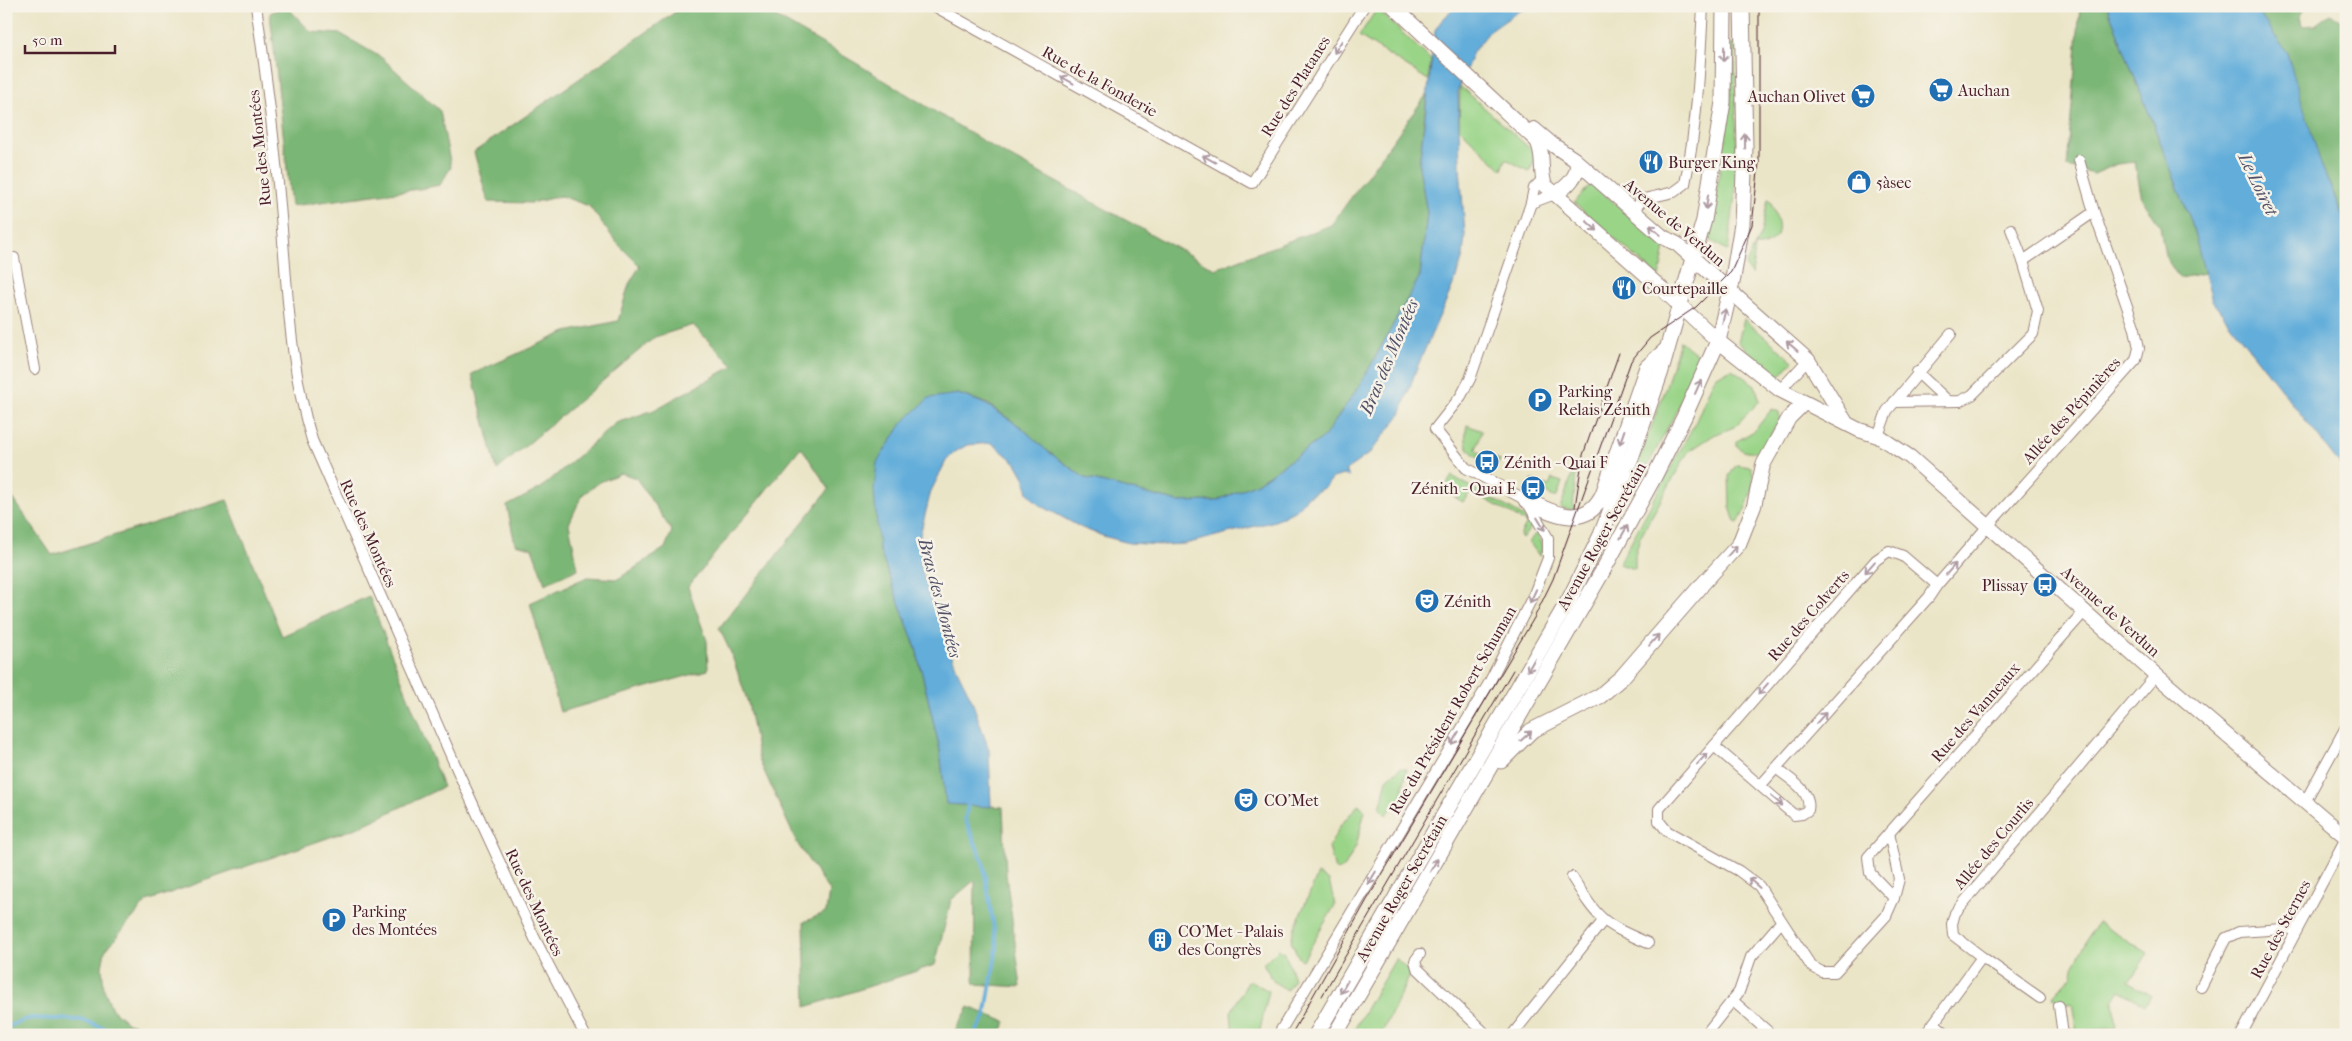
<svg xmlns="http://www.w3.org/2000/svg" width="2352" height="1041" viewBox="0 0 2352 1041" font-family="'IM FELL French Canon',serif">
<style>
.green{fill:#99d487;stroke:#727a59}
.forest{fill:#7ab674;stroke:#626a50}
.water{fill:#62adda;stroke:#566682}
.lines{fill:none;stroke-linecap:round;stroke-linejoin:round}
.stream{stroke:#62adda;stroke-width:4}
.street-casing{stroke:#9a827a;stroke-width:12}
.secondary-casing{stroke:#9a827a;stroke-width:16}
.primary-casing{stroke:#9a827a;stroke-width:17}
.street{stroke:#fff;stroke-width:10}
.secondary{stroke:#fff;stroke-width:14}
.primary{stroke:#fff;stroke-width:15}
.tram{stroke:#4a1f2b;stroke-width:1}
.oneway{stroke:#ae9aa0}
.labels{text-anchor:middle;stroke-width:5;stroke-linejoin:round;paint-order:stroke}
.street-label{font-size:16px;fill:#4a1f2b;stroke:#f7f3e8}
.poi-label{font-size:16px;fill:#4a1f2b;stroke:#f7f3e8;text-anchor:start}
.water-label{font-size:18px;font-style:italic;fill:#525168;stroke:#f7f3e8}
</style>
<rect width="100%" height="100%" fill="#f7f3e8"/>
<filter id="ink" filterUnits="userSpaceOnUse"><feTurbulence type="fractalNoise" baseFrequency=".02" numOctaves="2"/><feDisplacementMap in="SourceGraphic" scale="10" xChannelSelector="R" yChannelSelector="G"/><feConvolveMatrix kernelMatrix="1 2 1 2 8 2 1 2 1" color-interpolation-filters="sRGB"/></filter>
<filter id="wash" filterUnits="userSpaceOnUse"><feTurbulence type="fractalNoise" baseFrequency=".0096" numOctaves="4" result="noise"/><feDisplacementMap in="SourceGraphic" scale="20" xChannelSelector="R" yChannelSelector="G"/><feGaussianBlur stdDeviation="1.12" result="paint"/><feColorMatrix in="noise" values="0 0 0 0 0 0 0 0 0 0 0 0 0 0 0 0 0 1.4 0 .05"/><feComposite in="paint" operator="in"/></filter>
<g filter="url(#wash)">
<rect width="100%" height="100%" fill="#ebe5c8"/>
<g class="green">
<path d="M1377 9 1431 60 1428 80 1359 36Z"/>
<path d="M1735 44 1737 179 1728 251 1709 239 1731 101V45Z"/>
<path d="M1460 86 1536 154 1530 172 1506 159 1502 170 1459 128Z"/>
<path d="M1592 183 1665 248 1659 277 1574 203Z"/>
<path d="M1768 199 1770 200C1775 215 1786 233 1770 242 1764 245 1761 247 1755 246L1752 275 1745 266 1761 233Z"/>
<path d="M1744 319 1793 361 1778 378 1738 342Z"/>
<path d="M1680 341 1701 357 1678 408 1642 477 1634 472 1663 396Z"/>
<path d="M1732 369 1755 385 1760 401 1734 427 1714 435 1688 452 1640 537 1635 555V569L1619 564 1696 421 1713 381 1716 376Z"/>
<path d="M1772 409 1779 412 1780 418 1763 450C1753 453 1744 454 1737 446V441L1754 431Z"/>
<path d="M1467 425 1482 431 1476 449 1478 452 1500 460 1496 467C1475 455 1461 453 1467 425Z"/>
<path d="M1736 465 1751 467C1758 482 1746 509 1738 523L1735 522 1730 507 1729 476Z"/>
<path d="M1574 470 1576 471 1573 511 1560 508Z"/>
<path d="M1452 476 1521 515 1532 526 1522 539 1520 536 1527 523 1471 491 1463 502 1443 490Z"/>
<path d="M1552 479 1562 482 1557 497H1553L1531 484 1532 480 1549 486Z"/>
<path d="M1535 534 1538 535 1542 546 1540 557 1529 542Z"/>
<path d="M1400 768 1407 769 1401 798 1386 815 1380 809 1387 779Z"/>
<path d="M1359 804 1365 811 1356 846 1344 868 1335 870 1329 847 1340 826Z"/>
<path d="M1318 874 1329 881 1335 905 1303 960 1299 958 1291 941 1294 929Z"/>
<path d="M2097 922 2148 953 2129 982 2151 996 2145 1005 2120 990 2113 1001 2116 1028 2077 1032 2072 1003 2064 1005 2052 997 2072 975 2073 967Z"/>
<path d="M1278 949 1285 953 1294 979 1287 990 1274 982 1263 964Z"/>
<path d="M1396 958 1411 973 1381 1035H1351Z"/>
<path d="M1249 980 1269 991 1259 1034 1233 1035 1231 1012Z"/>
</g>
<g class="forest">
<path d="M286 6 311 32 341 34 382 58 440 111 451 167 440 185 419 189 291 206 270 13Z"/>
<path d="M684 6H757L856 63 996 149 1215 269 1331 225 1427 94 1419 166 1427 213 1420 276 1360 385 1325 437 1257 483 1216 501 1179 502 1085 478 1046 450 1021 427 986 403 958 394 929 399 903 422 879 549 916 648 940 750 946 803 1003 807 1006 874 1021 987 974 984 975 880 951 900 935 965 806 1007 804 922 826 912 829 891 797 843 759 760 748 703 731 653 719 628 829 489 801 447 688 587 707 641 708 670 560 712 530 603 587 577 618 579 665 548 672 531 636 478 621 473 600 482 582 495 569 524 578 569 545 584 532 548 515 544 507 506 541 488 616 423 654 410 733 366 693 325 655 337 497 470 472 374 566 332 618 321 629 284 640 266 617 243 589 206 561 196 531 203 488 202 474 152Z"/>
<path d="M2080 6H2107L2191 221 2205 273 2179 278 2165 256 2160 226 2142 199 2135 162 2117 164 2094 174 2067 167Z"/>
<path d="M2254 6H2305L2300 16 2302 26 2315 25 2330 14 2346 23V224Z"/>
<path d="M6 488 52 555 227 500 282 636 369 596 443 787 359 827 147 901 105 951 102 967 104 989 112 1009 128 1023 174 1035H86L78 1032 71 1035H6Z"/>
<path d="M969 1007 1006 1022 999 1035H952Z"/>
</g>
<g class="water">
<path d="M1456 6H1530L1516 13 1489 32 1473 52 1458 90 1460 167 1465 234 1463 256 1456 278 1416 370 1400 415 1370 453 1346 470 1349 477 1343 475 1333 478 1325 487 1307 497 1296 510 1275 521 1185 544 1162 545 1129 543 1103 536 1082 528 1038 504 1028 493 1025 479 1016 463 992 443 967 445 955 452 946 461 931 491 920 535V550L921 568 933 603 958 672 971 698 989 750 991 807 946 804 940 750 916 648 879 549 874 490 877 462 903 422 929 398 958 394 984 403 1021 427 1046 450 1085 478 1179 502 1216 501 1257 483 1324 437 1360 385 1420 276 1427 213 1419 166 1435 30 1441 21Z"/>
<path d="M2107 6H2254L2287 53 2321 164 2346 224V472L2212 301 2191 221Z"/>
</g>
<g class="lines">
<g class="stream">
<path d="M969 801 965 819 983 862 997 947 985 1017 974 1035"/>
<path d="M6 1027 31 1018 82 1020 123 1035"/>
</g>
</g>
</g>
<g filter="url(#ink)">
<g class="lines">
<defs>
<g id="street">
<path d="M256 6C267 80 276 154 282 229 288 300 291 372 312 440L460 776 535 939 585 1035"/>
<path d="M934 6 1252 183 1364 6"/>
<path d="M1531 203 1555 194"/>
<path d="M1632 210 1644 199 1674 192 1685 184C1697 125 1700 66 1703 6"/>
<path d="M2011 229 2023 261"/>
<path d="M6 258H14L35 369"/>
<path d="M1917 372 1948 401"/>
<path d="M1780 390 1808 360"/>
<path d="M1894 402 1960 401 1972 395 2033 334 2038 311 2023 261 2094 212"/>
<path d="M1878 436 1887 411 1951 334"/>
<path d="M1937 585 1903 556 1889 551 1876 560 1659 809V821L1667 831 1739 871 1759 886 1811 966 1822 972H1835L1886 916 1894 898 1870 873 1868 857 2085 611"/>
<path d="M1714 746 1794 815 1802 814 1808 810C1812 790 1790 780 1776 768L1929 597 1937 585 1994 519 2136 360 2139 348 2135 329 2094 212 2079 160"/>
<path d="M1760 786 1776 768"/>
<path d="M2305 802 2346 727"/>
<path d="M1889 833 1899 879 1894 898"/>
<path d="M1572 877C1598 919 1601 923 1648 943"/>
<path d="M1420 954 1415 961 1417 968 1487 1035"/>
<path d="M1982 957 2040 998"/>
<path d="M2201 987 2226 938 2239 932 2297 928"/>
<path d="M1732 1000 1772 1035"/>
<path d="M2059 1006 2063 1035"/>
<path d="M1934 1023 1948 1035"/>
<path d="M1278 1035 1489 683 1534 594 1548 558V538L1526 500 1466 468 1435 429 1461 396 1470 379 1531 203 1534 188 1543 179"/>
<path d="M1512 1035 1603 921"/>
<path d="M1705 1035 1739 992 1751 957 1781 922"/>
<path d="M1925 1035 1982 957 1953 935 1952 924 1955 913 2156 675"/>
<path d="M2241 1035 2346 838"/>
</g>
<g id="secondary">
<path d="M1393 6 1537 141C1545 156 1539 171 1545 185L1661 288 1718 341 1780 390 1859 430 1878 436 1910 457 2156 675 2346 837"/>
<path d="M1534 129 1553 145 1574 159 1663 237 1677 244 1808 360 1845 421"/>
<path d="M1555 194C1566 188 1581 174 1576 161"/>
<path d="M1700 587 1739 544 1754 506 1763 465 1789 418 1804 403"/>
</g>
<g id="primary">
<path d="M1526 500C1553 514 1586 530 1603 494L1647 367 1667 349"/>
<path d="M1501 761 1531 731 1600 696 1622 677 1700 587"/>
<path d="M1316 1035 1570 598 1601 535 1632 455 1661 371 1704 220 1723 102 1724 6"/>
<path d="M1335 1035 1601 574 1655 475 1684 417 1718 341 1733 278 1742 224 1745 147 1742 6"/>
</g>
</defs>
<use href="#street" class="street-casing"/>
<use href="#secondary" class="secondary-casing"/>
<use href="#primary" class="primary-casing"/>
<use href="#street" class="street"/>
<use href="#secondary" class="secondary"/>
<use href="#primary" class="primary"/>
<g class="tram">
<path d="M1575 507 1583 455 1619 353"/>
<path d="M1322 996 1513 670"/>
<path d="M1291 1035 1367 900 1534 618 1553 579 1631 361 1650 338 1696 307 1731 272 1752 225 1759 163V6"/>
</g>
</g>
<defs><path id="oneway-shaft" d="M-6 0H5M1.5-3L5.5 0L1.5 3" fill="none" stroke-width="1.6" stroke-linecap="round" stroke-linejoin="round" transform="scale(1.25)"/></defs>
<g class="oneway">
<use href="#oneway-shaft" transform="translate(1338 47) rotate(122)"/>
<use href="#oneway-shaft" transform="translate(1724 54) rotate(91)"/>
<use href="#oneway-shaft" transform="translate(1067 80) rotate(-151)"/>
<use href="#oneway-shaft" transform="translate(1745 141) rotate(-91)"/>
<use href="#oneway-shaft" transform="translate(1209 159) rotate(-151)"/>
<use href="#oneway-shaft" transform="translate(1707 202) rotate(99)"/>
<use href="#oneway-shaft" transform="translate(1592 226) rotate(42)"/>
<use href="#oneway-shaft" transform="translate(1655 230) rotate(-139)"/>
<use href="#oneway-shaft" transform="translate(1724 316) rotate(-77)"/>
<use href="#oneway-shaft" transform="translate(1792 346) rotate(-139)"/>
<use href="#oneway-shaft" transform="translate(1698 387) rotate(-66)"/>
<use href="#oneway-shaft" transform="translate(1622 437) rotate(109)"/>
<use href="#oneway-shaft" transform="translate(1541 524) rotate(59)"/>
<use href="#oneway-shaft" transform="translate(1624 532) rotate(-61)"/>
<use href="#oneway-shaft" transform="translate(1732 551) rotate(-48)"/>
<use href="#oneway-shaft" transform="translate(1870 567) rotate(131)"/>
<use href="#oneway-shaft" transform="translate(1951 569) rotate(-49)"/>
<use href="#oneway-shaft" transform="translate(1533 596) rotate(115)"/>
<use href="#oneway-shaft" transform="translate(1654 640) rotate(-49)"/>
<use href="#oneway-shaft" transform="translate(1531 665) rotate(120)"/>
<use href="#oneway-shaft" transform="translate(1763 689) rotate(131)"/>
<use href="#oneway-shaft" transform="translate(1821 718) rotate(-48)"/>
<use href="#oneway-shaft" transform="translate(1526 736) rotate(-42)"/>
<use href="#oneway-shaft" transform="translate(1455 738) rotate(121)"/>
<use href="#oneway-shaft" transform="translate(1702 759) rotate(-48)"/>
<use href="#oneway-shaft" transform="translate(1777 801) rotate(40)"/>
<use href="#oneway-shaft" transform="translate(1434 865) rotate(-60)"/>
<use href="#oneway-shaft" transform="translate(1372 878) rotate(121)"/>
<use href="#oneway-shaft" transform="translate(1754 883) rotate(-139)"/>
<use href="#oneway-shaft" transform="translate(1344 987) rotate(120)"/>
</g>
</g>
<defs>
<symbol id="supermarket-disc" viewBox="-11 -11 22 22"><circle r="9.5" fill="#1f6fb2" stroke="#f7f3e8"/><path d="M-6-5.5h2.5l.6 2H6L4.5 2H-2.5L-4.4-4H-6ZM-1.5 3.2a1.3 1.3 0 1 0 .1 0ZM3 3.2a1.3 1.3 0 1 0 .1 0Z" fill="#fff"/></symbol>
<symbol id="restaurant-disc" viewBox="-11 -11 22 22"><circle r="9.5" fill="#1f6fb2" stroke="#f7f3e8"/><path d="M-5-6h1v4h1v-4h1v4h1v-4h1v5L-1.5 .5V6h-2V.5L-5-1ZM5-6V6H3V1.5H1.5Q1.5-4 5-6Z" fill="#fff"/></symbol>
<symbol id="shop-disc" viewBox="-11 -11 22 22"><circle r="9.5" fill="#1f6fb2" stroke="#f7f3e8"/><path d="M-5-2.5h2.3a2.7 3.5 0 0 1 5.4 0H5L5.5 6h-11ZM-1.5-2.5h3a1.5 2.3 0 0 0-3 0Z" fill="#fff"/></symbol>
<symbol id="parking-disc" viewBox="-11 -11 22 22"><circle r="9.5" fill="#1f6fb2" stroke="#f7f3e8"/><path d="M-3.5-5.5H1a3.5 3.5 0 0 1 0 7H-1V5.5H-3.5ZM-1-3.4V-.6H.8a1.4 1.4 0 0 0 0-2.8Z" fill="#fff"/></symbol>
<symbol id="bus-disc" viewBox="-11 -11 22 22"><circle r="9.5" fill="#1f6fb2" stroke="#f7f3e8"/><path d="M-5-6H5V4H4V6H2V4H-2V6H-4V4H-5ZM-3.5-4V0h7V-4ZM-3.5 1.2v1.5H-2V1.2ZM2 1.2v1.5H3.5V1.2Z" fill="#fff"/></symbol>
<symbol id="theatre-disc" viewBox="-11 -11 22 22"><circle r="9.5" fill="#1f6fb2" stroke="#f7f3e8"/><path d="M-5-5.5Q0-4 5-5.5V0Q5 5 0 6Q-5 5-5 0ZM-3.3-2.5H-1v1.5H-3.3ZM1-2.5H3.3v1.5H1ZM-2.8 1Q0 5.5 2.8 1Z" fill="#fff"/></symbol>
<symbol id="building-disc" viewBox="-11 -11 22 22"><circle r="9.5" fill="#1f6fb2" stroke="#f7f3e8"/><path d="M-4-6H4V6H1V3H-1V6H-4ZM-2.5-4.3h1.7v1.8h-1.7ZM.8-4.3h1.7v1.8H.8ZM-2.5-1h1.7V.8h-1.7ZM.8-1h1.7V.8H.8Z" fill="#fff"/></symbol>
</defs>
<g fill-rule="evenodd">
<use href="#supermarket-disc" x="1927" y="76" width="28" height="28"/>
<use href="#supermarket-disc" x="1849" y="82" width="28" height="28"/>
<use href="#restaurant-disc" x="1637" y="148" width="28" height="28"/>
<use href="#shop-disc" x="1845" y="168" width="28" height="28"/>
<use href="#restaurant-disc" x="1610" y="274" width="28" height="28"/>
<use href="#parking-disc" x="1526" y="386" width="28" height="28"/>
<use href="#bus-disc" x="1473" y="448" width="28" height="28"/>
<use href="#bus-disc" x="1519" y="474" width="28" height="28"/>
<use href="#bus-disc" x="2031" y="571" width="28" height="28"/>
<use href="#theatre-disc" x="1413" y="587" width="28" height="28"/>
<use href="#theatre-disc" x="1232" y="786" width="28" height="28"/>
<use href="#parking-disc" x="320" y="906" width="28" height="28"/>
<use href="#building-disc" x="1146" y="926" width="28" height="28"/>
</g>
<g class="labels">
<g class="street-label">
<text transform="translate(1100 81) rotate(29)" y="6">Rue de la Fonderie</text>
<text transform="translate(1295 86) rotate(-58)" y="6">Rue des Platanes</text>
<text transform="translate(259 148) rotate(-96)" y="6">Rue des Montées</text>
<text transform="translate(1675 222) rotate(40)" y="6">Avenue de Verdun</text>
<text transform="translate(2071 410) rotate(-48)" y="6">Allée des Pépinières</text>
<text transform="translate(369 533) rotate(66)" y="6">Rue des Montées</text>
<text transform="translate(1601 536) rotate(-61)" y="6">Avenue Roger Secrétain</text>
<text transform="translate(2111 611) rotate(42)" y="6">Avenue de Verdun</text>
<text transform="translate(1808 615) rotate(-49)" y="6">Rue des Colverts</text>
<text transform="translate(1452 710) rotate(-60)" y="6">Rue du Président Robert Schuman</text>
<text transform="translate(1975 712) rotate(-49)" y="6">Rue des Vanneaux</text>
<text transform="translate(1993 843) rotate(-50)" y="6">Allée des Courlis</text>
<text transform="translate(1401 888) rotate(-60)" y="6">Avenue Roger Secrétain</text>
<text transform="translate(535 902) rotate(65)" y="6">Rue des Montées</text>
<text transform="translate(2280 929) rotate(-62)" y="6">Rue des Sternes</text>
</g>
<g class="poi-label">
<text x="1958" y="96">Auchan</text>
<text x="1846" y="102" text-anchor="end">Auchan Olivet</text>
<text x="1668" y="168">Burger King</text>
<text x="1876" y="188">5àsec</text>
<text x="1642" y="294">Courtepaille</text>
<text x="1558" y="397">Parking<tspan x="1558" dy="18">Relais Zénith</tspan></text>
<text x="1504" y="468">Zénith - Quai F</text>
<text x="1516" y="494" text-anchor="end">Zénith - Quai E</text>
<text x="2028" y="591" text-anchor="end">Plissay</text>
<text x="1444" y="607">Zénith</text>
<text x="1264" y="806">CO'Met</text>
<text x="352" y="917">Parking<tspan x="352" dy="18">des Montées</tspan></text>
<text x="1178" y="937">CO'Met - Palais<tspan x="1178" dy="18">des Congrès</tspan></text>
</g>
<g class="water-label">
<text transform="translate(2258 184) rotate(64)" y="6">Le Loiret</text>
<text transform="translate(1389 357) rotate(-67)" y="6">Bras des Montées</text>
<text transform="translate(940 598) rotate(75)" y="6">Bras des Montées</text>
</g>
</g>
<rect width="2352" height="1041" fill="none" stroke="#f7f3e8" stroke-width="25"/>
<path d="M25 45v8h90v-8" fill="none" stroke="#4a1f2b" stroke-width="2.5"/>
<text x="32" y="45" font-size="15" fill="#4a1f2b" stroke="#f7f3e8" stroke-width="4" paint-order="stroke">50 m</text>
</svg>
